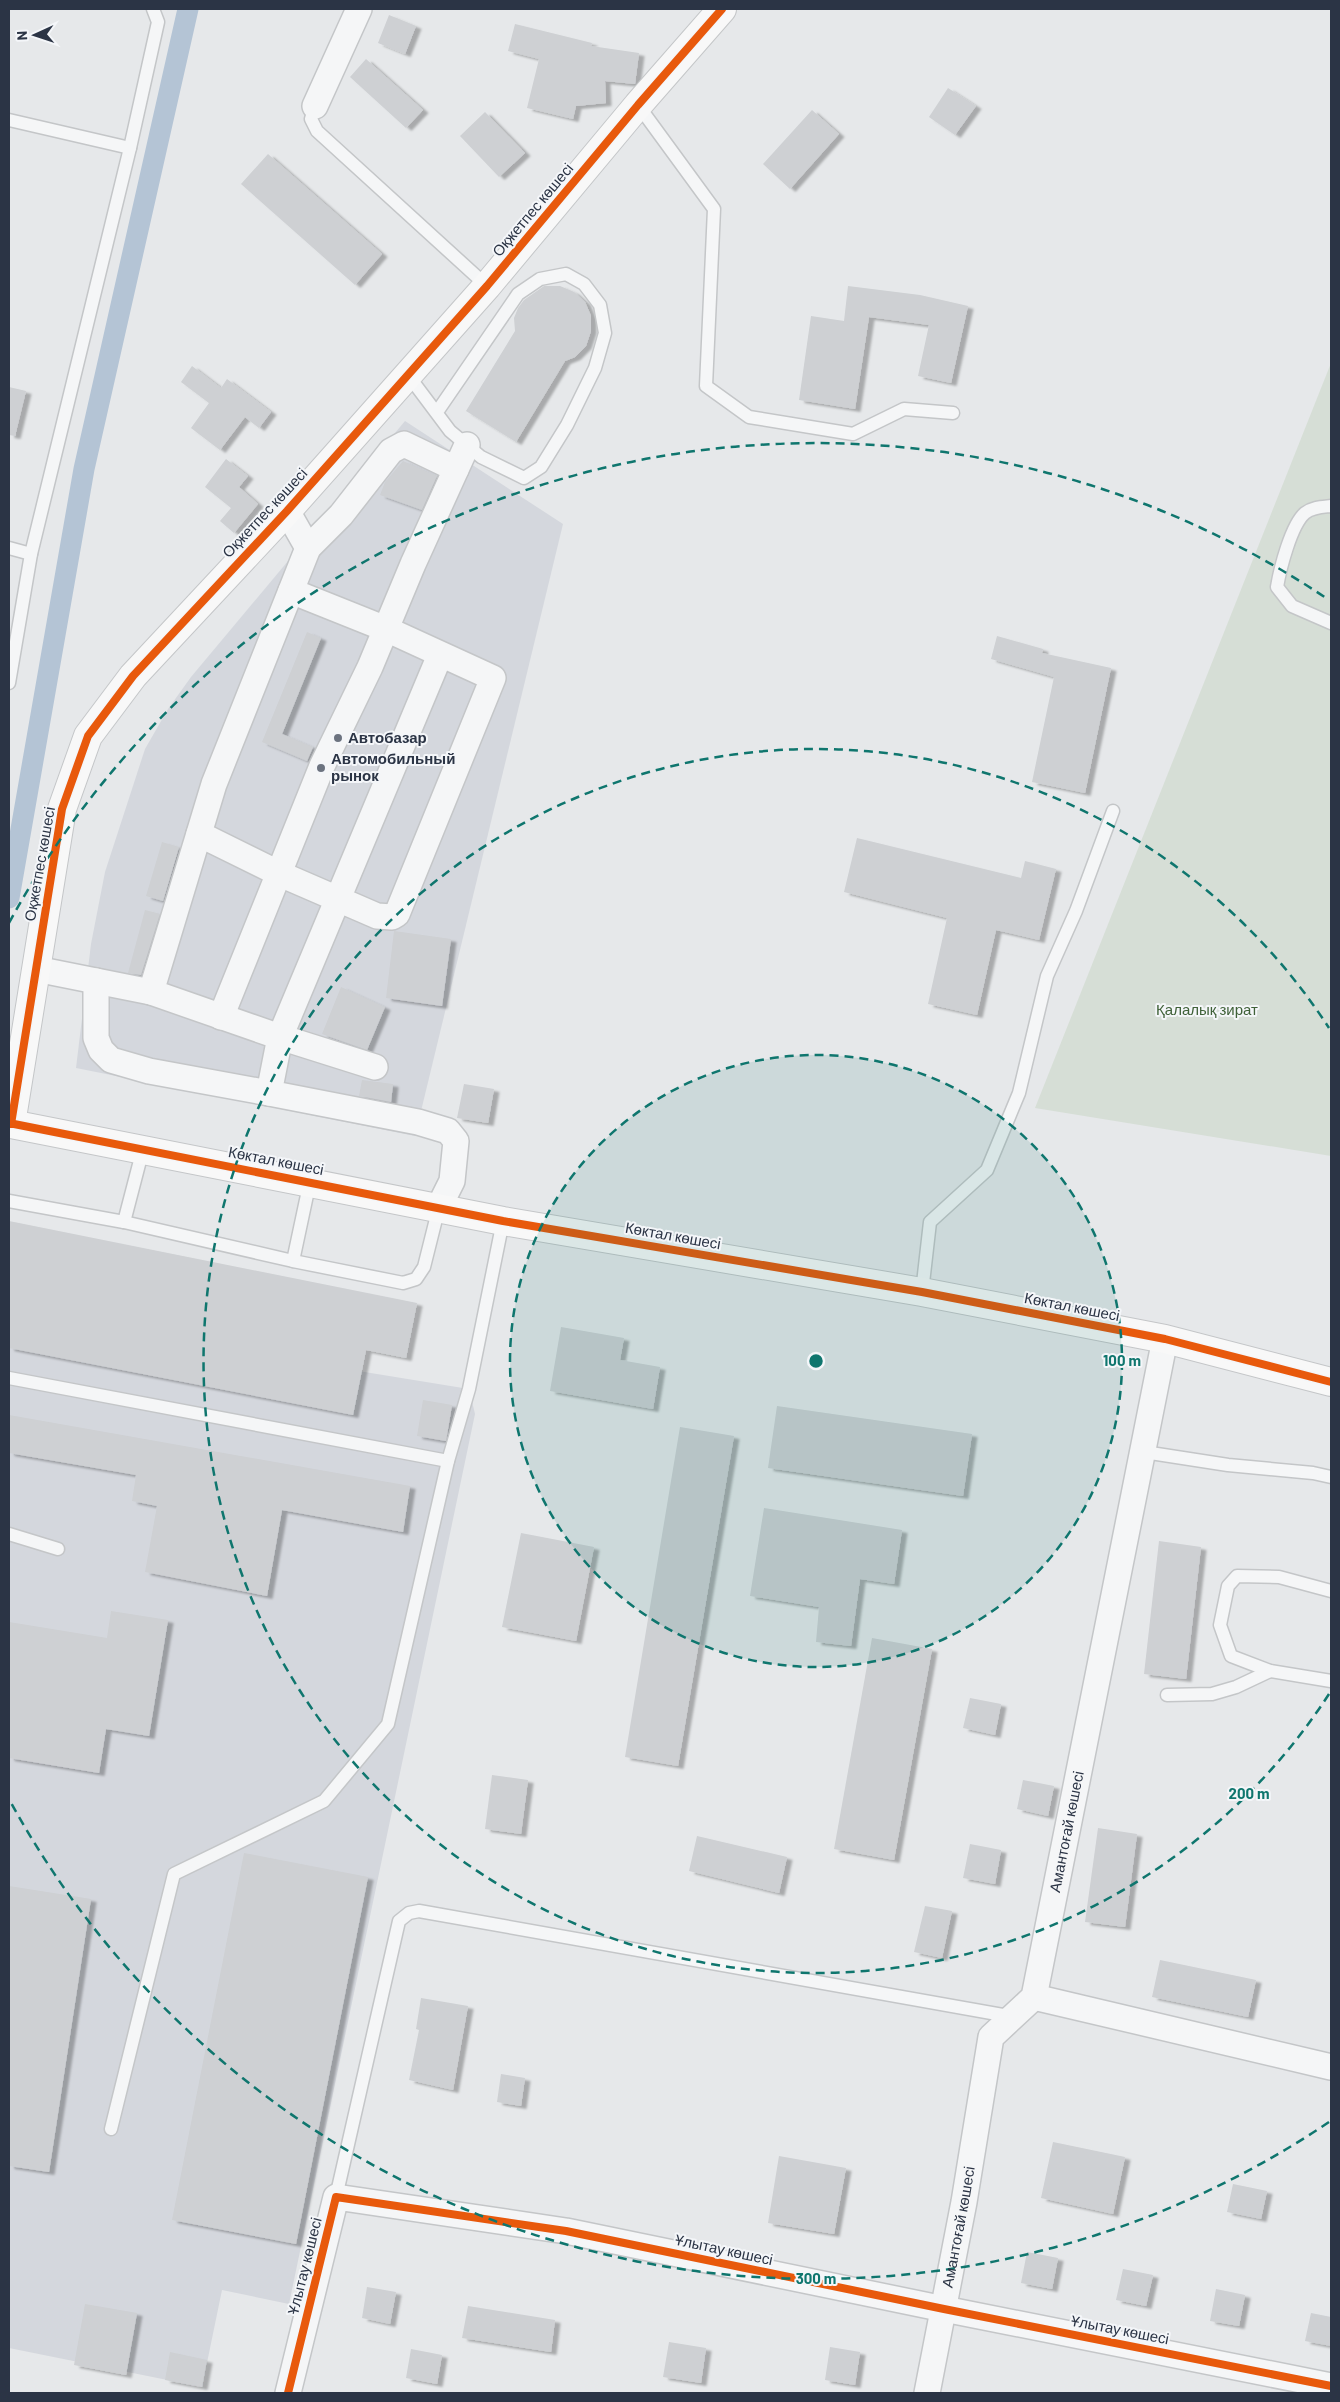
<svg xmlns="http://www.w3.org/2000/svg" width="1340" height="2402" viewBox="0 0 1340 2402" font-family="Barlow,sans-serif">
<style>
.built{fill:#d4d7dd}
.green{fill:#d6ded6}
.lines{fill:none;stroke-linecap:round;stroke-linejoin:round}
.canal{stroke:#b4c4d5;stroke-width:21}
.building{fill:#ced0d3;filter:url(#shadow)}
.lane-casing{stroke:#c4c6c8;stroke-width:15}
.street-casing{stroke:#c4c6c8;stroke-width:28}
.secondary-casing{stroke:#c4c6c8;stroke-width:30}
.lane{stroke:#f5f6f7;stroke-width:12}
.street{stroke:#f5f6f7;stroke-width:25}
.secondary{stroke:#f8f8f8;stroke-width:28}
.cycleway-casing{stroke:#f4f6f9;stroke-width:11}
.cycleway{stroke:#e8590c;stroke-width:8}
.ring{fill:none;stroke:#0f766e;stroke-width:2.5;stroke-dasharray:9 6}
.poi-dot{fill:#6c737f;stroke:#f4f6f9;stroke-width:2}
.labels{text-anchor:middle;stroke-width:4;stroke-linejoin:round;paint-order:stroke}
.street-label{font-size:15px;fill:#2b3445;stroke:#f4f6f9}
.poi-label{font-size:15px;font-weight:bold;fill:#2b3445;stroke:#f4f6f9;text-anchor:start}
.park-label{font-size:15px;fill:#3f6138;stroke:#f4f6f9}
.centre{fill:#0f766e;stroke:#f4f6f9;stroke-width:2.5}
.ring-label{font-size:15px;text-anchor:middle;font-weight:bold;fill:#0f766e;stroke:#f4f6f9;stroke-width:4;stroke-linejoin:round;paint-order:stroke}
</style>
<defs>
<filter id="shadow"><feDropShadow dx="5.5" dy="3" stdDeviation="1" flood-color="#0004"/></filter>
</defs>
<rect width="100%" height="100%" fill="#e6e8ea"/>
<g class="built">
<path d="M405 421 563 524 415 1136 76 1068 91 944 105 872 145 749 168 709 191 677Z"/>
<path d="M9 1314 469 1389 475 1414 289 2304 222 2290 202 2387 9 2348Z"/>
</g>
<path class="green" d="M1331 363V1156L1035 1108Z"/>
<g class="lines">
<path class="canal" d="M9 898 84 469 188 9"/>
</g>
<g class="building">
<path d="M389 15 416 26 405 54 378 43Z"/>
<path d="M515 24 592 43 591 46 639 53 635 84 605 81 606 103 576 106 573 119 527 108 539 59 508 51Z"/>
<path d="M366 59 423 110 406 128 350 77Z"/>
<path d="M948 88 976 106 955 135 929 117Z"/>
<path d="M812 110 839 134 790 189 763 164Z"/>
<path d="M485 112 525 153 499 177 460 136Z"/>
<path d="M268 154 382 254 355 285 241 184Z"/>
<path d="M544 286H560L574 292 585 302 591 316V331L586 346 575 357 565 361 516 442 466 411 515 331 514 318 518 308 524 300Z"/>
<path d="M848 286 920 295 968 306 951 383 918 376 929 325 869 317 855 409 799 400 811 316 844 321Z"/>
<path d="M192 366 221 388 227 379 271 412 259 428 245 417 220 450 191 428 209 403 181 382Z"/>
<path d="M9 387 26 391 15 436 9 435Z"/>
<path d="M226 459 248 476 239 487 258 504 234 533 220 521 231 508 205 487Z"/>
<path d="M403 461 437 476 422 510 380 495 385 482Z"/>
<path d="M307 632 321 638 282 734 313 747 307 761 262 742Z"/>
<path d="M997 636 1043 649 1042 653 1111 668 1085 793 1032 782 1054 677 991 659Z"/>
<path d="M857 838 1021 878 1025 861 1056 869 1039 940 996 930 977 1015 928 1004 947 918 844 892Z"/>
<path d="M162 842 179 847 163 901 146 896Z"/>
<path d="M145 910 160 914 141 975 128 973Z"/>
<path d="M394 931 451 939 442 1006 386 998Z"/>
<path d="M341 987 385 1007 367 1050 322 1034Z"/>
<path d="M362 1080 393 1084 391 1102 359 1096Z"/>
<path d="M464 1084 494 1089 488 1123 457 1118Z"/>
<path d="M9 1221 417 1303 406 1358 366 1350 353 1415 9 1348Z"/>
<path d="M561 1327 624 1338 620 1360 660 1367 653 1409 550 1391Z"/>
<path d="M423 1400 452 1405 446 1441 417 1436Z"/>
<path d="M777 1406 972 1434 963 1496 768 1468Z"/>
<path d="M9 1415 410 1486 403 1532 282 1510 267 1596 145 1572 157 1506 132 1501 136 1475 9 1453Z"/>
<path d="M680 1427 734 1436 678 1766 625 1757Z"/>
<path d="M764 1508 902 1530 894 1584 860 1579 851 1646 816 1642 819 1607 750 1596Z"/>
<path d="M521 1533 594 1547 576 1641 502 1627Z"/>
<path d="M1159 1541 1201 1547 1186 1679 1144 1674Z"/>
<path d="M111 1611 168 1620 149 1736 106 1729 99 1773 9 1758V1622L107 1638Z"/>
<path d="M872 1638 932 1649 894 1860 834 1849Z"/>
<path d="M970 1698 1001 1704 995 1735 963 1728Z"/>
<path d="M492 1775 528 1780 521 1834 485 1829Z"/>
<path d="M1023 1780 1054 1786 1048 1816 1017 1809Z"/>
<path d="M1098 1828 1137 1834 1125 1927 1085 1922Z"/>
<path d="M697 1836 787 1857 779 1893 689 1871Z"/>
<path d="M970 1844 1001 1850 995 1884 963 1878Z"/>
<path d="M244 1853 368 1877 296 2244 172 2220Z"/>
<path d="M9 1886 91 1899 49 2172 9 2166Z"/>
<path d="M925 1906 952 1911 942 1958 914 1952Z"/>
<path d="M1160 1960 1256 1980 1248 2017 1152 1997Z"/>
<path d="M421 1998 468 2006 453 2090 409 2080 419 2030 416 2029Z"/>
<path d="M501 2074 525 2078 521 2106 497 2102Z"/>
<path d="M1053 2142 1125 2157 1113 2214 1041 2198Z"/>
<path d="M779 2156 846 2168 834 2234 768 2223Z"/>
<path d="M1233 2184 1267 2191 1261 2219 1227 2212Z"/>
<path d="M1027 2252 1058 2258 1052 2289 1021 2283Z"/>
<path d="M1123 2269 1153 2275 1146 2306 1116 2300Z"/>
<path d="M367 2287 396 2292 390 2324 362 2318Z"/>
<path d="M1216 2289 1245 2295 1239 2326 1210 2321Z"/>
<path d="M85 2304 137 2313 126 2375 74 2365Z"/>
<path d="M468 2306 555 2320 551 2352 462 2338Z"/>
<path d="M1311 2313 1331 2317V2346L1305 2341Z"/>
<path d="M669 2342 706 2348 701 2383 663 2377Z"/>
<path d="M830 2347 860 2352 855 2385 825 2380Z"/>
<path d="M411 2349 442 2355 437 2384 406 2378Z"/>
<path d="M170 2352 207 2360 202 2387 165 2380Z"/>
</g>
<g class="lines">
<defs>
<g id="lane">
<path d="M638 105 714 209 706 386 749 417 853 434 904 409 953 413"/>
<path d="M315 106 311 119 317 131 487 286"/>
<path d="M9 120 130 148"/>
<path d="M408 375 450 431 481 457 524 478 541 467 567 425 595 368 605 333 600 305 584 284 566 274 540 279 518 294 437 412"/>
<path d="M1331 506C1322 507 1313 507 1305 513 1291 525 1280 569 1277 587L1292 606 1331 623"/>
<path d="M9 548 31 554"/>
<path d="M9 683 31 554 130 148 158 22 153 9"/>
<path d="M9 1201 124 1222 293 1261 403 1283 416 1279 424 1267 439 1207"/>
<path d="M124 1222 143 1149"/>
<path d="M293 1261 310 1181"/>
<path d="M922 1292 930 1222 987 1170 1019 1093 1047 976 1076 911 1113 811"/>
<path d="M9 1378 448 1461"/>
<path d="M1144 1452 1228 1465 1313 1473 1331 1477"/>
<path d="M9 1534 58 1549"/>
<path d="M1331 1591 1279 1577 1237 1576 1228 1586 1220 1625 1231 1656 1270 1671 1331 1681"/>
<path d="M1167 1695 1212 1694 1236 1687 1270 1671"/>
<path d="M111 2129 174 1874 324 1801 388 1724 448 1461 469 1389 503 1221"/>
<path d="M336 2197 399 1921 409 1913 419 1911 1014 2017"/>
</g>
<g id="street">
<path d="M315 106 359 9"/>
<path d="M287 511 308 548 214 784 151 992 280 1037 269 1093 418 1122 448 1131 456 1141 452 1181 439 1207"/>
<path d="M308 548 341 515 391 451 404 444 456 469"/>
<path d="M199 834 280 874 377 916 392 917 397 914 493 678 386 629 291 591"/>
<path d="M36 969 151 992"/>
<path d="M96 981V1038L101 1050 111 1060 149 1071 269 1093"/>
<path d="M221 1017 322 766 370 667 413 564 467 445"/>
<path d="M375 1067 280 1037 440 655"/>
<path d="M1034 1997 1331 2067"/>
<path d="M288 2393 336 2197 566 2231 944 2309 1331 2386"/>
<path id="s1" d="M927 2393 964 2202 991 2037 1034 1997 1165 1339"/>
</g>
<path id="secondary" d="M722 9 638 105 487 286 287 511 133 676 88 736 62 809 11 1124 503 1221 922 1292 1165 1339 1331 1382"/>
</defs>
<use href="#lane" class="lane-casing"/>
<use href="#street" class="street-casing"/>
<use href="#secondary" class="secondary-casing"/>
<use href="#lane" class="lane"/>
<use href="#street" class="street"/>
<use href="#secondary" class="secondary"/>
<defs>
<g id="cycleway">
<path d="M9 1123 503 1221 922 1292 1165 1339 1331 1382"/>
<path d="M11 1124 62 809 88 736 133 676 287 511 487 286 638 105 722 9"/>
<path d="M288 2393 336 2197 566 2231 944 2309 1331 2386"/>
</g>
</defs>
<use href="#cycleway" class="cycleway-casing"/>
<use href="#cycleway" class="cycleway"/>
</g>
<circle cx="816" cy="1361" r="306" fill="#0f766e" fill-opacity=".12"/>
<g class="ring">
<circle cx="816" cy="1361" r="306"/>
<path d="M1329 1694A612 612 0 1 1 1329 1028"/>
<path d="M1329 2122A918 918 0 0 1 9 1799M9 923A918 918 0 0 1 1329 600"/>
</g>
<g class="poi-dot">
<circle cx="338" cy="738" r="5"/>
<circle cx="321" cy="768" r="5"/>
</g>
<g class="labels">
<g class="street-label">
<text transform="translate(533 210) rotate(-50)" y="5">Оқжетпес көшесі</text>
<text transform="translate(265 513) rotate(-47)" y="5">Оқжетпес көшесі</text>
<text transform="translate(40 864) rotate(-80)" y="5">Оқжетпес көшесі</text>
<text transform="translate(276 1161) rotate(11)" y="5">Көктал көшесі</text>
<text transform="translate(673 1236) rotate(10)" y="5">Көктал көшесі</text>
<text transform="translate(1072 1307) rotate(11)" y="5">Көктал көшесі</text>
<text dy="5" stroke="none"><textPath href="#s1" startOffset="589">Амантоғай көшесі</textPath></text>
<text dy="5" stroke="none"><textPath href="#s1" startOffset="169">Амантоғай көшесі</textPath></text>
<text transform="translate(724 2250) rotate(12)" y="5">Ұлытау көшесі</text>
<text transform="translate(305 2266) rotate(-76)" y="5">Ұлытау көшесі</text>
<text transform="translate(1120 2330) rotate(11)" y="5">Ұлытау көшесі</text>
</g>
<g class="poi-label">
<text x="348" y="743">Автобазар</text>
<text x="331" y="764">Автомобильный<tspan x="331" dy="17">рынок</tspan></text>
</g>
<g class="park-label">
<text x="1207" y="1015">Қалалық зират</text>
</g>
</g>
<circle cx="816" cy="1361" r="8" class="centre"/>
<g class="ring-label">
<text x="1122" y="1366">100 m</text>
<text x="1249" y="1799">200 m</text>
<text x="816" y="2284">300 m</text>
</g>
<rect width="1340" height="2402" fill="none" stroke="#2b3445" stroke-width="20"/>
<g transform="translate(35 35) rotate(267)" stroke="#f4f6f9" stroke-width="4" paint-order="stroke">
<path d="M0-4L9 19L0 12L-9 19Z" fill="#2b3445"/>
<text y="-8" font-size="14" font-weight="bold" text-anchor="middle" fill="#2b3445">N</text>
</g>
</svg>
